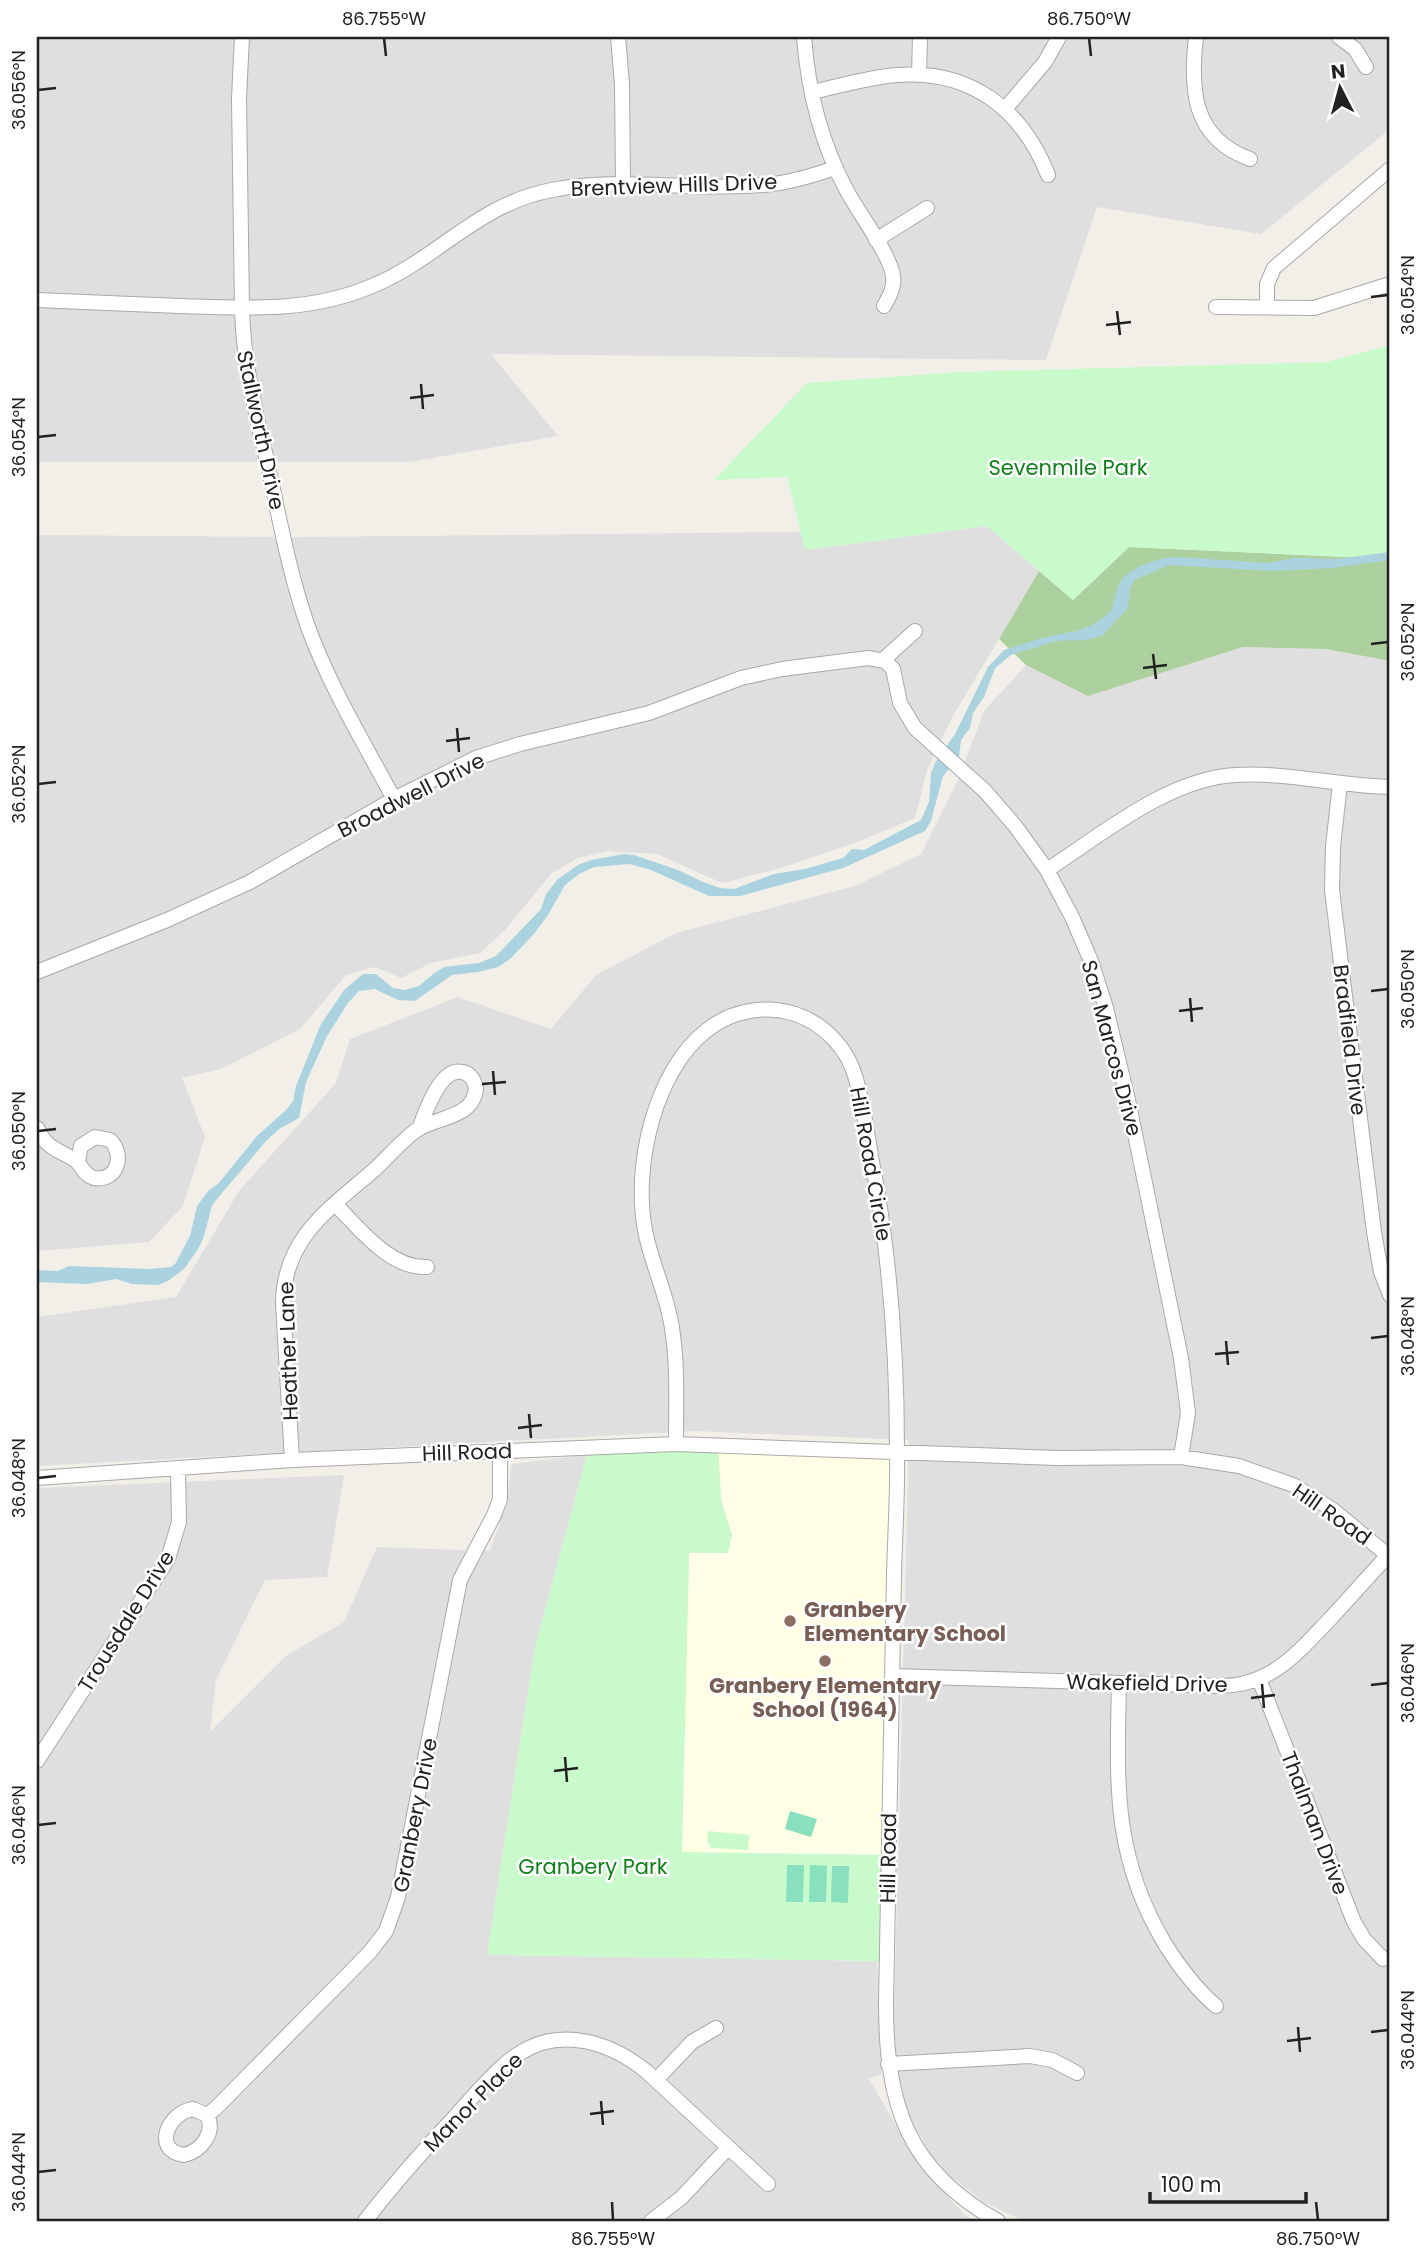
<svg xmlns="http://www.w3.org/2000/svg" width="1427" height="2258" viewBox="0 0 1427 2258" font-family="Poppins,sans-serif">
	<style>
		.residential { fill: #e0dfdf }
		.education { fill: #ffffe5 }
		.forest { fill: #add19e }
		.park { fill: #c8facc }
		.pitch { fill: #88e0be }
		.water { fill: #aad3df }
		.lines { fill: none; stroke-linecap: round; stroke-linejoin: round }
		.minor-casing { stroke: #a9a9a9; stroke-width: 16 }
		.minor { stroke: #fff; stroke-width: 14 }
		.ticks { fill: none; stroke: #222; stroke-width: 2.5 }
		.education-dot { fill: #8d6e63; stroke: #fff; stroke-width: 2.5 }
		.labels { text-anchor: middle; dominant-baseline: central; stroke-width: 5; stroke-linejoin: round; paint-order: stroke }
		.street-label { font-size: 21px; fill: #222; stroke: #fff }
		.park-label { font-size: 21px; fill: #0c8416; stroke: #fff }
		.education-label { font-size: 21px; font-weight: bold; fill: #785e54; stroke: #fff; text-anchor: start }
		.neatline { fill: none; stroke: #222; stroke-width: 2.5 }
		.ticks-label { font-size: 18px; text-anchor: middle; fill: #222 }
	</style>
	<rect width="100%" height="100%" fill="#f2efe9"/>
	<path class="residential" d="M 37,37 L 1390,37 L 1390,129 L 1261,234 L 1097,207 L 1046,360 L 491,354 L 558,436 L 409,462 L 37,462 Z
		M 987,526 L 1039,571 L 953,716 L 927,770 L 915,818 L 857,842 L 781,868 L 722,883 L 657,854 L 608,851 L 578,858 L 552,873 L 505,930 L 480,953 L 431,963 L 401,978 L 375,967 L 346,975 L 300,1029 L 221,1069 L 182,1078 L 205,1137 L 183,1206 L 149,1242 L 37,1251 L 37,535 L 296,537 L 801,532 L 805,550 Z
		M 1243,647 L 1326,649 L 1390,661 L 1390,2221 L 1024,2221 L 984,2202 L 938,2167 L 907,2113 L 893,2050 L 909,1440 L 695,1431 L 37,1466 L 37,1317 L 176,1297 L 239,1191 L 336,1083 L 350,1039 L 458,997 L 551,1029 L 596,975 L 676,933 L 855,886 L 921,854 L 958,780 L 984,711 L 1026,665 L 1088,695 Z
		M 587,1455 L 535,1647 L 487,1955 L 877,1961 L 882,2074 L 869,2079 L 921,2168 L 967,2217 L 975,2221 L 37,2221 L 37,1488 L 344,1475 L 327,1577 L 265,1580 L 216,1680 L 210,1732 L 287,1655 L 344,1622 L 377,1547 L 490,1551 L 507,1500 L 512,1464 Z"/>
	<path class="education" d="M 718,1444 L 897,1451 L 888,1855 L 682,1853 L 689,1553 L 727,1553 L 732,1535 L 721,1500 Z"/>
	<path class="forest" d="M 1129,547 L 1390,559 L 1390,661 L 1326,649 L 1243,647 L 1088,696 L 1026,665 L 999,639 L 1039,571 L 1073,600 Z"/>
	<path class="park" d="M 1390,345 L 1390,559 L 1129,547 L 1073,600 L 987,526 L 805,550 L 787,477 L 714,480 L 807,383 L 958,372 L 1327,362 Z
		M 718,1444 L 721,1500 L 732,1535 L 728,1553 L 689,1553 L 682,1852 L 888,1855 L 886,1961 L 487,1955 L 535,1647 L 589,1448 Z
		M 708,1831 L 749,1835 L 748,1850 L 711,1848 L 707,1840 Z"/>
	<path class="pitch" d="M 790,1811 L 817,1819 L 811,1837 L 785,1829 Z
		M 787,1865 L 804,1865 L 803,1902 L 786,1902 Z
		M 810,1865 L 827,1866 L 826,1902 L 809,1902 Z
		M 832,1866 L 849,1866 L 848,1903 L 831,1902 Z"/>
	<path class="water" d="M 1390,552 L 1390,560 L 1332,568 L 1273,571 L 1169,565 L 1134,580 L 1130,589 L 1128,608 L 1103,635 L 1087,640 L 1057,641 L 1011,655 L 995,668 L 984,697 L 973,713 L 970,728 L 961,740 L 959,757 L 943,776 L 931,821 L 925,831 L 843,868 L 740,896 L 709,896 L 651,870 L 630,864 L 594,867 L 579,874 L 565,885 L 548,915 L 533,935 L 510,959 L 498,967 L 478,972 L 452,975 L 415,1001 L 398,1000 L 375,989 L 359,991 L 348,1003 L 327,1036 L 306,1082 L 299,1118 L 279,1129 L 267,1140 L 216,1200 L 212,1206 L 203,1239 L 198,1249 L 184,1269 L 168,1281 L 158,1285 L 132,1284 L 116,1279 L 87,1284 L 37,1282 L 37,1270 L 58,1271 L 69,1266 L 149,1269 L 171,1267 L 175,1264 L 190,1236 L 197,1206 L 208,1191 L 218,1184 L 257,1136 L 287,1109 L 293,1101 L 296,1086 L 321,1024 L 345,989 L 363,974 L 376,974 L 393,988 L 404,990 L 419,986 L 433,974 L 444,967 L 479,963 L 496,956 L 541,909 L 546,894 L 558,879 L 578,865 L 591,860 L 624,854 L 634,855 L 678,870 L 703,882 L 720,888 L 734,889 L 774,874 L 805,869 L 843,858 L 852,849 L 864,850 L 921,820 L 929,802 L 931,773 L 935,763 L 955,734 L 988,667 L 1004,650 C 1020,645 1040,638 1056,635 C 1071,632 1085,630 1097,622 C 1117,610 1112,605 1118,587 C 1124,568 1160,557 1178,557 L 1269,563 L 1294,558 L 1336,559 Z"/>
	<g class="lines">
		<defs>
			<path id="minor" d="M 242,37 L 239,98 L 242,308 C 243,360 255,410 267,461 C 279,516 289,573 308,627 C 330,687 364,743 394,799
				M 618,37 L 622,84 L 623,184
				M 804,37 C 808,90 822,145 847,191 C 858,212 891,256 893,276 C 895,287 889,297 884,306
				M 1196,37 C 1190,89 1192,138 1250,159
				M 1339,37 L 1355,49 L 1366,67
				M 919,75 L 920,37
				M 812,92 C 840,86 869,77 897,75 C 970,69 1022,109 1048,175
				M 1005,109 L 1045,62 L 1059,37
				M 876,240 L 927,208
				M 37,300 C 84,302 132,304 179,306 C 246,308 309,313 372,286 C 438,259 477,204 552,190 C 622,177 694,191 764,185 C 789,183 812,176 835,168
				M 1216,307 L 1314,308 L 1390,284
				M 1267,307 L 1267,284 L 1274,268 L 1390,169
				M 883,660 L 915,631
				M 1340,783 L 1333,847 L 1332,890 L 1374,1232 L 1381,1272 L 1390,1295
				M 1047,870 C 1101,835 1169,778 1236,775 C 1288,772 1338,786 1390,787
				M 37,972 L 167,920 L 250,882 L 394,799 L 476,758 L 520,744 L 649,713 L 741,678 L 782,669 L 868,658 L 885,661 L 893,669 L 900,703 L 915,728 L 985,791 L 1016,827 L 1047,870 L 1072,917 L 1091,961 L 1106,1008 L 1128,1100 L 1181,1358 L 1188,1413 L 1181,1457
				M 37,1128 C 47,1149 57,1149 75,1160 C 82,1165 83,1175 94,1178 C 118,1182 125,1154 110,1140 L 95,1137 L 81,1146 L 78,1161
				M 335,1204 C 359,1228 390,1269 427,1267
				M 676,1444 C 676,1406 678,1366 672,1328 C 667,1294 651,1263 645,1230 C 633,1167 654,1071 707,1030 C 731,1011 765,1004 795,1014 C 825,1024 848,1049 856,1079 C 863,1104 867,1130 871,1156 C 890,1253 897,1351 897,1450 C 898,1492 895,1533 894,1575 C 891,1717 889,1860 886,2003 C 886,2103 906,2170 998,2221
				M 292,1460 L 283,1303 C 284,1238 329,1209 374,1170 C 388,1157 402,1140 418,1129 C 437,1117 474,1118 476,1088 C 474,1080 470,1073 462,1072 C 440,1067 425,1113 419,1129
				M 37,1478 L 292,1460 L 676,1444 L 1057,1458 L 1181,1457 L 1239,1466 L 1293,1485 L 1333,1510 L 1390,1557
				M 892,1676 L 1219,1686 C 1272,1686 1297,1653 1331,1618 C 1351,1596 1370,1575 1390,1553
				M 1259,1679 L 1354,1922 L 1364,1939 L 1383,1959
				M 1119,1683 C 1117,1782 1112,1856 1165,1944 C 1180,1968 1195,1988 1216,2006
				M 37,1761 L 168,1559 L 179,1522 L 178,1470
				M 888,2064 L 1030,2056 L 1052,2060 L 1077,2073
				M 656,2080 L 692,2042 L 716,2028
				M 207,2115 C 216,2133 201,2151 184,2155 C 151,2150 169,2112 193,2109 L 207,2115 L 216,2108 L 370,1952 L 386,1931 L 398,1897 L 460,1580 L 494,1515 L 500,1499 L 500,1451
				M 365,2221 C 392,2186 421,2153 452,2120 C 471,2099 496,2068 520,2053 C 562,2026 612,2043 647,2072 L 768,2184
				M 651,2221 L 681,2198 L 728,2148"/>
		</defs>
		<use href="#minor" class="minor-casing"/>
		<use href="#minor" class="minor"/>
	</g>
	<path class="ticks" d="M 384,38 L 386,56M 1089,38 L 1091,56M 38,90 L 56,88M 1371,297 L 1388,295M 1117,311 L 1120,335M 1106,325 L 1131,322M 421,384 L 423,409M 410,398 L 434,395M 38,437 L 56,435M 1371,644 L 1388,642M 1153,654 L 1156,679M 1143,668 L 1167,665M 457,728 L 459,752M 446,741 L 470,738M 38,784 L 56,782M 1371,991 L 1388,989M 1190,998 L 1192,1022M 1179,1011 L 1203,1008M 493,1071 L 495,1095M 482,1084 L 506,1082M 38,1131 L 56,1129M 1371,1338 L 1388,1336M 1226,1341 L 1228,1365M 1215,1354 L 1239,1352M 529,1414 L 531,1438M 518,1428 L 542,1425M 38,1478 L 56,1476M 1262,1684 L 1264,1708M 1371,1685 L 1388,1683M 1251,1698 L 1275,1695M 565,1757 L 567,1782M 554,1771 L 578,1768M 38,1825 L 56,1823M 1298,2027 L 1300,2052M 1371,2032 L 1388,2030M 1287,2041 L 1311,2038M 601,2101 L 603,2125M 590,2114 L 614,2111M 38,2172 L 56,2170M 612,2202 L 613,2220M 1316,2202 L 1318,2220"/>
	<g class="education-dot">
		<circle cx="790" cy="1621" r="7"/>
		<circle cx="825" cy="1661" r="7"/>
	</g>
	<g class="labels">
		<g class="street-label">
			<text transform="translate(674 185) rotate(-2)">Brentview Hills Drive</text>
			<text transform="translate(261 430) rotate(78)">Stallworth Drive</text>
			<text transform="translate(411 795) rotate(-27)">Broadwell Drive</text>
			<text transform="translate(1350 1040) rotate(83)">Bradfield Drive</text>
			<text transform="translate(1112 1048) rotate(75)">San Marcos Drive</text>
			<text transform="translate(871 1164) rotate(80)">Hill Road Circle</text>
			<text transform="translate(288 1351) rotate(-92)">Heather Lane</text>
			<text transform="translate(467 1452) rotate(-2)">Hill Road</text>
			<text transform="translate(1332 1514) rotate(35)">Hill Road</text>
			<text transform="translate(126 1621) rotate(-58)">Trousdale Drive</text>
			<text transform="translate(1147 1683) rotate(1)">Wakefield Drive</text>
			<text transform="translate(415 1815) rotate(-79)">Granbery Drive</text>
			<text transform="translate(1315 1823) rotate(69)">Thalman Drive</text>
			<text transform="translate(888 1858) rotate(-89)">Hill Road</text>
			<text transform="translate(473 2102) rotate(-45)">Manor Place</text>
		</g>
		<g class="park-label">
			<text x="1068" y="467">Sevenmile Park</text>
			<text x="593" y="1866">Granbery Park</text>
		</g>
		<g class="education-label">
			<text x="804" y="1609">Granbery<tspan x="804" dy="24">Elementary School</tspan></text>
			<text x="825" y="1685" text-anchor="middle">Granbery Elementary<tspan x="825" dy="24">School (1964)</tspan></text>
		</g>
	</g>
	<rect width="1427" height="2258" fill="none" stroke="#ffffff" stroke-width="77"/>
	<g transform="translate(1340 88) rotate(354)" stroke="#ffffff" stroke-width="5" paint-order="stroke">
	<path d="M0-5L12 26L0 18L-12 26Z" fill="#222222"/>
	<text y="-10" font-size="19" font-weight="bold" text-anchor="middle" fill="#222222">N</text>
	</g>
	<path d="M1150 2192v10h156v-10" fill="none" stroke="#222222" stroke-width="3.5"/>
	<text x="1161" y="2192" font-size="21" fill="#222222" stroke="#ffffff" stroke-width="5" paint-order="stroke">100 m</text>
	<rect x="38" y="38" width="1350" height="2182" class="neatline"/>
	<g class="ticks-label">
		<text x="384" y="25">86.755°W</text>
		<text x="1089" y="25">86.750°W</text>
		<text transform="translate(19 90) rotate(-90)" y="6">36.056°N</text>
		<text transform="translate(1408 295) rotate(-90)" y="6">36.054°N</text>
		<text transform="translate(19 437) rotate(-90)" y="6">36.054°N</text>
		<text transform="translate(1408 642) rotate(-90)" y="6">36.052°N</text>
		<text transform="translate(19 784) rotate(-90)" y="6">36.052°N</text>
		<text transform="translate(1408 989) rotate(-90)" y="6">36.050°N</text>
		<text transform="translate(19 1131) rotate(-90)" y="6">36.050°N</text>
		<text transform="translate(1408 1336) rotate(-90)" y="6">36.048°N</text>
		<text transform="translate(19 1478) rotate(-90)" y="6">36.048°N</text>
		<text transform="translate(1408 1683) rotate(-90)" y="6">36.046°N</text>
		<text transform="translate(19 1825) rotate(-90)" y="6">36.046°N</text>
		<text transform="translate(1408 2030) rotate(-90)" y="6">36.044°N</text>
		<text transform="translate(19 2172) rotate(-90)" y="6">36.044°N</text>
		<text x="613" y="2245">86.755°W</text>
		<text x="1318" y="2245">86.750°W</text>
	</g>
</svg>
